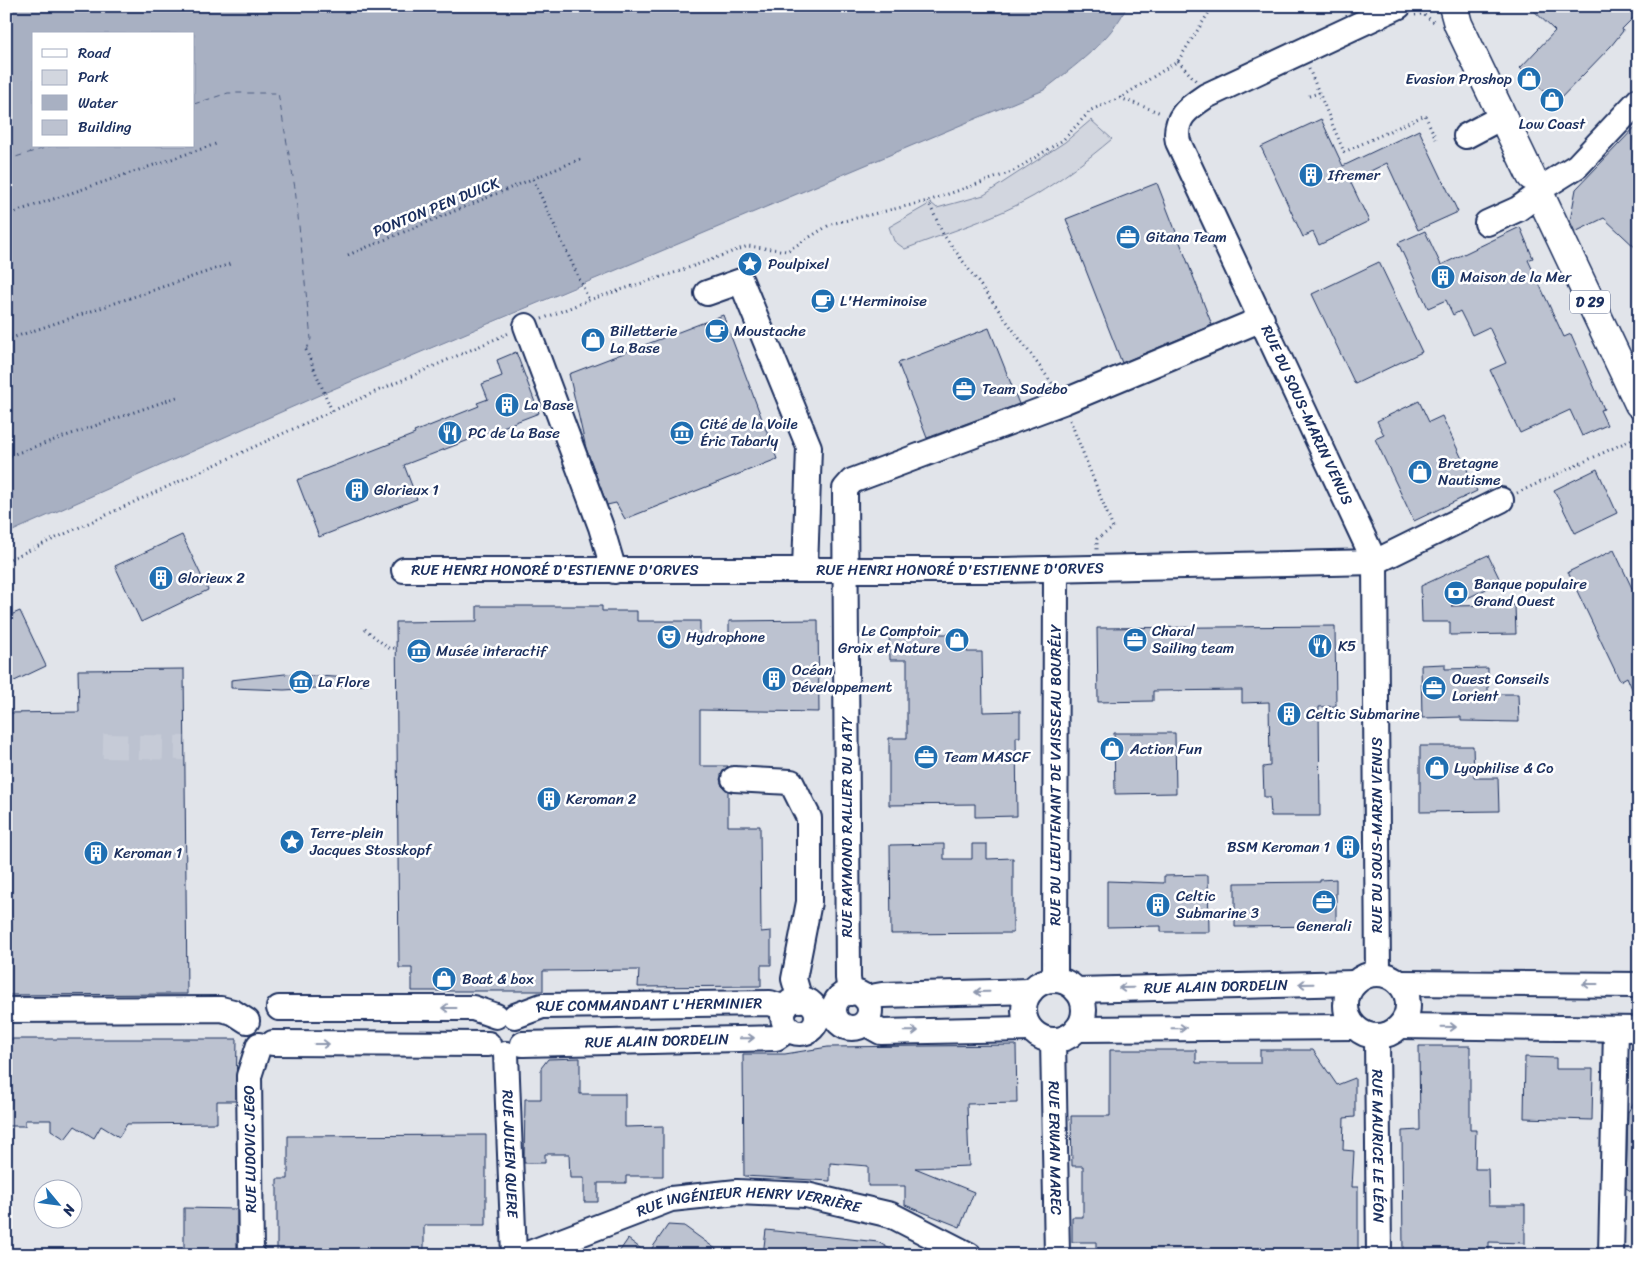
<svg xmlns="http://www.w3.org/2000/svg" width="1645" height="1261" viewBox="0 0 1645 1261" font-family="Sriracha,sans-serif">
	<style>
		.built { fill: #e1e4ea; fill-rule: evenodd }
		.green { fill: #d2d6df; stroke: #76829e }
		.water { fill: #a8b0c2; stroke: #707c9a; fill-rule: evenodd }
		.lines { fill: none; stroke-linecap: round; stroke-linejoin: round }
		.ferry { stroke: #4c5c81; stroke-width: 1; stroke-dasharray: 6 5; stroke-linecap: butt }
		.building { fill: #bcc2d0; stroke: #1b2f5e }
		.minor-tunnel { stroke: #c6cbd7; stroke-width: 24; stroke-dasharray: 24 12; stroke-linecap: butt }
		.minor-casing { stroke: #1b2f5e; stroke-width: 28 }
		.major-casing { stroke: #1b2f5e; stroke-width: 31 }
		.path { stroke: #1b2f5e; stroke-width: 3; stroke-dasharray: 1 4; stroke-linecap: butt }
		.minor { stroke: #fff; stroke-width: 24 }
		.major { stroke: #fff; stroke-width: 28 }
		.oneway { stroke: #8d97ae }
		.labels { text-anchor: middle; dominant-baseline: central; stroke-width: 5; stroke-linejoin: round; paint-order: stroke }
		.shield { fill: #fff; stroke: #5f6d8e; stroke-width: 1 }
		.shield-label { font-size: 14px; font-weight: bold; fill: #1b2f5e }
		.poi-label { font-size: 15px; fill: #1b2f5e; stroke: #fff; text-anchor: start }
		.street-label { font-size: 15px; fill: #1b2f5e; stroke: #fff }
	</style>
	<rect width="100%" height="100%" fill="#f1f2f5"/>
	<filter id="ink" filterUnits="userSpaceOnUse"><feTurbulence type="fractalNoise" baseFrequency=".02" numOctaves="2"/><feDisplacementMap in="SourceGraphic" scale="10" xChannelSelector="R" yChannelSelector="G"/><feConvolveMatrix kernelMatrix="1 2 1 2 8 2 1 2 1" color-interpolation-filters="sRGB"/></filter>
	<g filter="url(#ink)">
		<path class="built" d="M 1127,6 L 1639,6 L 1639,1255 L 6,1255 L 6,534 L 324,393 L 587,284 L 1124,15 ZM 42,1188 L 72,1188 L 72,1218 L 42,1218 Z"/>
		<path class="green" d="M 1091,120 L 1112,139 C 1087,160 1062,179 1034,196 C 994,219 948,232 905,249 L 894,241 L 889,227 L 931,203 L 937,208 L 984,195 L 1065,142 Z"/>
		<path class="water" d="M 6,6 L 1127,6 C 1112,40 1072,68 1044,90 L 324,393 L 6,534 ZM 34,34 L 194,34 L 194,146 L 34,146 Z"/>
		<g class="lines">
			<path class="ferry" d="M 194,104 L 228,93 L 278,93 L 295,188 L 311,339 L 306,350
				M 6,160 L 51,146"/>
		</g>
		<path class="building" d="M 1529,6 L 1625,6 L 1635,16 L 1622,29 L 1623,31 L 1611,46 L 1556,103 L 1520,68 L 1555,31 Z
			M 1321,119 L 1343,166 L 1419,130 L 1458,212 L 1418,230 L 1387,163 L 1350,181 L 1369,221 L 1319,245 L 1313,232 L 1303,237 L 1261,147 Z
			M 1639,123 L 1639,251 L 1604,218 L 1575,232 L 1570,221 L 1576,189 Z
			M 1157,183 L 1212,325 L 1122,363 L 1066,219 Z
			M 1520,227 L 1533,258 L 1528,260 L 1564,337 L 1571,334 L 1604,409 L 1600,410 L 1607,425 L 1582,436 L 1570,410 L 1520,433 L 1490,370 L 1506,363 L 1489,327 L 1472,335 L 1460,311 L 1453,315 L 1446,300 L 1428,308 L 1398,243 L 1425,231 L 1441,265 Z
			M 1379,262 L 1422,352 L 1355,384 L 1312,294 Z
			M 723,315 L 777,459 L 625,519 L 616,503 L 607,505 L 586,448 L 569,374 Z
			M 989,328 L 1019,404 L 927,438 L 898,363 Z
			M 516,352 L 539,413 L 404,465 L 417,499 L 319,537 L 297,480 L 415,434 L 414,432 L 479,406 L 477,403 L 488,399 L 482,384 L 502,376 L 497,360 Z
			M 1419,401 L 1429,422 L 1442,416 L 1477,491 L 1414,521 L 1375,439 L 1384,435 L 1377,421 Z
			M 1597,469 L 1617,513 L 1575,533 L 1554,490 Z
			M 182,535 L 208,590 L 141,622 L 115,566 Z
			M 1614,550 L 1639,603 L 1639,705 L 1627,677 L 1620,681 L 1568,572 Z
			M 1488,555 L 1501,582 L 1451,606 L 1515,605 L 1516,634 L 1450,635 L 1450,622 L 1422,622 L 1421,586 Z
			M 477,606 L 602,606 L 602,611 L 637,611 L 637,621 L 700,621 L 700,639 L 729,639 L 729,621 L 818,620 L 819,712 L 700,710 L 700,766 L 728,766 L 720,779 L 722,786 L 728,791 L 728,826 L 760,826 L 761,932 L 771,931 L 771,965 L 761,965 L 761,986 L 638,987 L 639,970 L 543,971 L 543,991 L 412,991 L 412,968 L 399,968 L 396,622 L 477,621 Z
			M 20,611 L 46,666 L 6,685 L 6,617 Z
			M 1335,626 L 1336,706 L 1319,707 L 1320,816 L 1271,816 L 1270,797 L 1264,797 L 1263,767 L 1270,766 L 1269,702 L 1242,703 L 1242,690 L 1153,691 L 1153,701 L 1098,702 L 1097,628 Z
			M 924,630 L 924,634 L 967,634 L 967,652 L 982,652 L 983,712 L 1020,711 L 1020,737 L 1016,737 L 1017,816 L 975,817 L 975,804 L 889,805 L 889,738 L 907,738 L 907,660 L 890,660 L 889,631 Z
			M 1445,664 L 1445,669 L 1488,668 L 1488,694 L 1518,694 L 1519,722 L 1461,721 L 1461,717 L 1422,718 L 1421,665 Z
			M 184,669 L 187,994 L 6,995 L 6,713 L 79,712 L 78,670 Z
			M 285,674 L 367,679 L 367,685 L 284,690 L 231,688 L 231,680 Z
			M 1114,733 L 1175,733 L 1176,793 L 1115,794 Z
			M 1420,746 L 1473,746 L 1474,778 L 1498,778 L 1499,811 L 1420,812 Z
			M 944,844 L 944,859 L 972,859 L 972,844 L 987,844 L 987,859 L 1013,858 L 1013,933 L 891,934 L 890,845 Z
			M 1208,875 L 1209,932 L 1161,932 L 1161,926 L 1107,927 L 1107,881 L 1164,883 L 1164,876 Z
			M 1336,879 L 1336,926 L 1235,927 L 1235,883 L 1320,882 L 1320,880 Z
			M 6,1039 L 237,1039 L 236,1101 L 217,1101 L 217,1123 L 127,1124 L 119,1137 L 101,1126 L 94,1138 L 75,1126 L 65,1139 L 51,1130 L 51,1120 L 25,1120 L 25,1126 L 6,1126 Z
			M 1016,1045 L 1017,1103 L 967,1104 L 969,1166 L 915,1168 L 974,1192 L 960,1227 L 905,1205 L 905,1186 L 868,1186 L 868,1166 L 830,1163 L 830,1181 L 744,1176 L 743,1054 L 785,1054 L 828,1047 Z
			M 1419,1046 L 1470,1046 L 1470,1130 L 1476,1130 L 1475,1169 L 1488,1169 L 1489,1205 L 1525,1205 L 1525,1243 L 1489,1242 L 1489,1255 L 1403,1255 L 1402,1131 L 1420,1130 Z
			M 1110,1050 L 1196,1050 L 1196,1063 L 1260,1063 L 1260,1050 L 1313,1050 L 1337,1085 L 1355,1078 L 1355,1117 L 1344,1118 L 1343,1150 L 1354,1151 L 1352,1187 L 1358,1187 L 1358,1255 L 1266,1255 L 1266,1248 L 1198,1249 L 1198,1255 L 1096,1255 L 1096,1242 L 1072,1242 L 1072,1217 L 1083,1217 L 1083,1166 L 1072,1166 L 1071,1116 L 1110,1116 Z
			M 1525,1057 L 1556,1058 L 1556,1069 L 1593,1069 L 1592,1120 L 1524,1118 Z
			M 580,1058 L 580,1094 L 625,1094 L 625,1127 L 663,1126 L 663,1176 L 626,1176 L 626,1183 L 598,1183 L 598,1202 L 584,1202 L 584,1178 L 570,1178 L 569,1154 L 545,1154 L 545,1163 L 524,1163 L 525,1099 L 541,1099 L 541,1068 L 548,1059 Z
			M 1639,1094 L 1639,1196 L 1626,1188 L 1628,1112 Z
			M 486,1135 L 486,1225 L 424,1225 L 424,1255 L 277,1255 L 277,1179 L 288,1179 L 288,1136 Z
			M 184,1208 L 237,1209 L 237,1255 L 184,1255 Z
			M 668,1225 L 684,1226 L 724,1255 L 617,1255 L 628,1239 L 648,1254 Z
			M 766,1230 L 878,1242 L 900,1255 L 763,1255 Z"/>
		<g class="lines">
			<path class="minor-tunnel" d="M 103,746 L 184,748"/>
			<defs>
				<g id="minor">
					<path d="M 1466,136 L 1502,117"/>
					<path d="M 1550,183 L 1577,166 L 1639,100"/>
					<path d="M 1487,223 L 1518,209 L 1532,199"/>
					<path d="M 707,293 L 741,281 L 809,447 L 805,570"/>
					<path d="M 526,326 L 601,527 L 614,571"/>
					<path id="s1" d="M 404,570 L 1003,570 L 1375,562 L 1501,500"/>
					<path d="M 734,779 L 791,782 L 809,818 L 809,902 L 794,979 L 800,1000"/>
					<circle cx="1377" cy="1005" r="31"/>
					<path d="M 1378,974 L 1375,562 L 1178,142 C 1173,118 1188,108 1206,96 L 1399,6"/>
					<path id="s2" d="M 1055,980 L 1056,569"/>
					<circle cx="1054" cy="1010" r="30"/>
					<path d="M 1399,983 L 1639,985"/>
					<path id="s3" d="M 1076,990 L 1355,983"/>
					<circle cx="852" cy="1010" r="18"/>
					<path d="M 850,993 L 848,978 L 845,489 L 852,481 L 1063,402 L 1262,319"/>
					<path d="M 865,998 L 882,995 L 1031,991"/>
					<circle cx="800" cy="1016" r="17"/>
					<path d="M 279,1008 L 473,1008 L 496,1016"/>
					<path d="M 6,1010 L 221,1009 L 233,1012 L 247,1021"/>
					<path id="s4" d="M 515,1016 L 542,1006 L 770,1003 L 785,1008"/>
					<path d="M 865,1023 L 881,1032 L 1030,1029"/>
					<path d="M 1401,1026 L 1639,1029"/>
					<path d="M 1077,1029 L 1354,1027"/>
					<path id="s5" d="M 1377,1037 L 1379,1255"/>
					<path id="s6" d="M 1053,1040 L 1057,1255"/>
					<path d="M 273,1043 L 488,1044"/>
					<path id="s7" d="M 523,1044 L 776,1038 L 789,1029"/>
					<path id="s8" d="M 506,1054 L 514,1255"/>
					<path d="M 251,1255 L 249,1076 L 259,1045"/>
					<path id="s9" d="M 525,1255 L 671,1199 L 737,1192 L 806,1195 L 891,1215 L 969,1255"/>
					<path d="M 1611,1255 L 1616,1029"/>
				</g>
				<path id="major" d="M 1453,6 L 1458,24 L 1531,176
					M 1542,199 L 1639,404"/>
			</defs>
			<use href="#minor" class="minor-casing"/>
			<use href="#major" class="major-casing"/>
			<path class="path" d="M 1266,9 L 1282,6
				M 1415,15 L 1423,14 L 1435,23
				M 1178,61 L 1196,81
				M 1309,69 L 1344,152 L 1425,115 L 1436,139
				M 1309,96 L 1319,93
				M 1120,98 L 1161,113
				M 533,179 L 589,300
				M 928,201 L 943,234 L 1054,386
				M 6,215 L 216,144
				M 348,255 L 583,158
				M 542,319 L 589,300 L 680,271 L 748,246 L 787,251 L 831,224 L 928,201 L 1012,172 L 1063,140 L 1091,110 L 1120,98 L 1178,61 L 1213,6
				M 6,340 L 233,263
				M 306,350 L 332,411
				M 1070,420 L 1113,528 L 1097,539 L 1097,550
				M 1634,425 L 1639,435
				M 6,457 L 180,396
				M 1517,493 L 1639,436
				M 6,561 L 332,411 L 509,333
				M 365,629 L 388,648 L 397,648"/>
			<use href="#minor" class="minor"/>
			<use href="#major" class="major"/>
		</g>
		<defs><path id="oneway-shaft" d="M-6 0H5M1.5-3L5.5 0L1.5 3" fill="none" stroke-width="1.6" stroke-linecap="round" stroke-linejoin="round" transform="scale(1.25)"/></defs>
		<g class="oneway">
			<use href="#oneway-shaft" transform="translate(1306 984) rotate(179)"/>
			<use href="#oneway-shaft" transform="translate(1590 984) rotate(-180)"/>
			<use href="#oneway-shaft" transform="translate(1126 988) rotate(179)"/>
			<use href="#oneway-shaft" transform="translate(982 992) rotate(179)"/>
			<use href="#oneway-shaft" transform="translate(449 1008) rotate(180)"/>
			<use href="#oneway-shaft" transform="translate(1449 1027) rotate(1)"/>
			<use href="#oneway-shaft" transform="translate(1179 1028) rotate(-1)"/>
			<use href="#oneway-shaft" transform="translate(911 1031) rotate(-1)"/>
			<use href="#oneway-shaft" transform="translate(747 1038) rotate(-1)"/>
			<use href="#oneway-shaft" transform="translate(322 1044)"/>
		</g>
	</g>
	<defs>
		<symbol id="shop-disc" viewBox="-11 -11 22 22"><circle r="9.5" fill="#1f6fb2" stroke="#fff"/><path d="M-5-2.5h2.3a2.7 3.5 0 0 1 5.4 0H5L5.5 6h-11ZM-1.5-2.5h3a1.5 2.3 0 0 0-3 0Z" fill="#fff"/></symbol>
		<symbol id="building-disc" viewBox="-11 -11 22 22"><circle r="9.5" fill="#1f6fb2" stroke="#fff"/><path d="M-4-6H4V6H1V3H-1V6H-4ZM-2.5-4.3h1.7v1.8h-1.7ZM.8-4.3h1.7v1.8H.8ZM-2.5-1h1.7V.8h-1.7ZM.8-1h1.7V.8H.8Z" fill="#fff"/></symbol>
		<symbol id="office-disc" viewBox="-11 -11 22 22"><circle r="9.5" fill="#1f6fb2" stroke="#fff"/><path d="M-6-3h4V-5.5h4V-3h4V5H-6ZM-1-4.5V-3h2v-1.5ZM-6 0V1H6V0Z" fill="#fff"/></symbol>
		<symbol id="sight-disc" viewBox="-11 -11 22 22"><circle r="9.5" fill="#1f6fb2" stroke="#fff"/><path d="M0-6L1.8-2.2L6-1.7L2.9 1.2L3.7 5.4L0 3.3L-3.7 5.4L-2.9 1.2L-6-1.7L-1.8-2.2Z" fill="#fff"/></symbol>
		<symbol id="cafe-disc" viewBox="-11 -11 22 22"><circle r="9.5" fill="#1f6fb2" stroke="#fff"/><path d="M-5.5-4.5H6V0H3Q3 3.5 0 3.5H-2.5Q-5.5 3.5-5.5 0ZM3-3.2v2h1.7v-2ZM-6 4.5H4V6H-6Z" fill="#fff"/></symbol>
		<symbol id="restaurant-disc" viewBox="-11 -11 22 22"><circle r="9.5" fill="#1f6fb2" stroke="#fff"/><path d="M-5-6h1v4h1v-4h1v4h1v-4h1v5L-1.5 .5V6h-2V.5L-5-1ZM5-6V6H3V1.5H1.5Q1.5-4 5-6Z" fill="#fff"/></symbol>
		<symbol id="museum-disc" viewBox="-11 -11 22 22"><circle r="9.5" fill="#1f6fb2" stroke="#fff"/><path d="M0-6L6-3V-2H-6V-3ZM-5-1h2V3h-2ZM-1-1h2V3h-2ZM3-1h2V3H3ZM-6 4H6V6H-6Z" fill="#fff"/></symbol>
		<symbol id="bank-disc" viewBox="-11 -11 22 22"><circle r="9.5" fill="#1f6fb2" stroke="#fff"/><path d="M-6-4H6V4H-6ZM0-2.3a2.3 2.3 0 1 0 0 4.6a2.3 2.3 0 1 0 0-4.6Z" fill="#fff"/></symbol>
		<symbol id="theatre-disc" viewBox="-11 -11 22 22"><circle r="9.5" fill="#1f6fb2" stroke="#fff"/><path d="M-5-5.5Q0-4 5-5.5V0Q5 5 0 6Q-5 5-5 0ZM-3.3-2.5H-1v1.5H-3.3ZM1-2.5H3.3v1.5H1ZM-2.8 1Q0 5.5 2.8 1Z" fill="#fff"/></symbol>
	</defs>
	<g fill-rule="evenodd">
		<use href="#shop-disc" x="1515" y="65" width="28" height="28"/>
		<use href="#shop-disc" x="1538" y="86" width="28" height="28"/>
		<use href="#building-disc" x="1297" y="161" width="28" height="28"/>
		<use href="#office-disc" x="1114" y="223" width="28" height="28"/>
		<use href="#sight-disc" x="736" y="250" width="28" height="28"/>
		<use href="#building-disc" x="1429" y="263" width="28" height="28"/>
		<use href="#cafe-disc" x="809" y="287" width="28" height="28"/>
		<use href="#cafe-disc" x="703" y="317" width="28" height="28"/>
		<use href="#shop-disc" x="579" y="326" width="28" height="28"/>
		<use href="#office-disc" x="950" y="375" width="28" height="28"/>
		<use href="#building-disc" x="493" y="391" width="28" height="28"/>
		<use href="#restaurant-disc" x="436" y="419" width="28" height="28"/>
		<use href="#museum-disc" x="668" y="419" width="28" height="28"/>
		<use href="#shop-disc" x="1406" y="458" width="28" height="28"/>
		<use href="#building-disc" x="343" y="476" width="28" height="28"/>
		<use href="#building-disc" x="147" y="564" width="28" height="28"/>
		<use href="#bank-disc" x="1442" y="579" width="28" height="28"/>
		<use href="#theatre-disc" x="655" y="623" width="28" height="28"/>
		<use href="#shop-disc" x="943" y="626" width="28" height="28"/>
		<use href="#office-disc" x="1121" y="626" width="28" height="28"/>
		<use href="#restaurant-disc" x="1306" y="632" width="28" height="28"/>
		<use href="#museum-disc" x="405" y="637" width="28" height="28"/>
		<use href="#building-disc" x="760" y="665" width="28" height="28"/>
		<use href="#museum-disc" x="287" y="668" width="28" height="28"/>
		<use href="#office-disc" x="1420" y="674" width="28" height="28"/>
		<use href="#building-disc" x="1275" y="700" width="28" height="28"/>
		<use href="#shop-disc" x="1098" y="735" width="28" height="28"/>
		<use href="#office-disc" x="912" y="743" width="28" height="28"/>
		<use href="#shop-disc" x="1423" y="754" width="28" height="28"/>
		<use href="#building-disc" x="535" y="785" width="28" height="28"/>
		<use href="#sight-disc" x="278" y="828" width="28" height="28"/>
		<use href="#building-disc" x="1334" y="833" width="28" height="28"/>
		<use href="#building-disc" x="82" y="839" width="28" height="28"/>
		<use href="#office-disc" x="1310" y="888" width="28" height="28"/>
		<use href="#building-disc" x="1144" y="891" width="28" height="28"/>
		<use href="#shop-disc" x="430" y="965" width="28" height="28"/>
	</g>
	<g class="labels">
		<rect class="shield" x="1570" y="290.5" width="40" height="23" rx="4"/>
		<g class="shield-label">
			<text x="1590" y="302">D 29</text>
		</g>
		<g class="poi-label">
			<text x="1512" y="79" text-anchor="end">Evasion Proshop</text>
			<text x="1552" y="124" text-anchor="middle">Low Coast</text>
			<text x="1328" y="175">Ifremer</text>
			<text x="1146" y="237">Gitana Team</text>
			<text x="768" y="264">Poulpixel</text>
			<text x="1460" y="277">Maison de la Mer</text>
			<text x="840" y="301">L'Herminoise</text>
			<text x="610" y="331">Billetterie<tspan x="610" dy="17">La Base</tspan></text>
			<text x="734" y="331">Moustache</text>
			<text x="982" y="389">Team Sodebo</text>
			<text x="524" y="405">La Base</text>
			<text x="700" y="424">Cité de la Voile<tspan x="700" dy="17">Éric Tabarly</tspan></text>
			<text x="468" y="433">PC de La Base</text>
			<text x="1438" y="463">Bretagne<tspan x="1438" dy="17">Nautisme</tspan></text>
			<text x="374" y="490">Glorieux 1</text>
			<text x="178" y="578">Glorieux 2</text>
			<text x="1474" y="584">Banque populaire<tspan x="1474" dy="17">Grand Ouest</tspan></text>
			<text x="940" y="631" text-anchor="end">Le Comptoir<tspan x="940" dy="17">Groix et Nature</tspan></text>
			<text x="1152" y="631">Charal<tspan x="1152" dy="17">Sailing team</tspan></text>
			<text x="686" y="637">Hydrophone</text>
			<text x="1338" y="646">K5</text>
			<text x="436" y="651">Musée interactif</text>
			<text x="792" y="670">Océan<tspan x="792" dy="17">Développement</tspan></text>
			<text x="1452" y="679">Ouest Conseils<tspan x="1452" dy="17">Lorient</tspan></text>
			<text x="318" y="682">La Flore</text>
			<text x="1306" y="714">Celtic Submarine</text>
			<text x="1130" y="749">Action Fun</text>
			<text x="944" y="757">Team MASCF</text>
			<text x="1454" y="768">Lyophilise &amp; Co</text>
			<text x="566" y="799">Keroman 2</text>
			<text x="310" y="833">Terre-plein<tspan x="310" dy="17">Jacques Stosskopf</tspan></text>
			<text x="1330" y="847" text-anchor="end">BSM Keroman 1</text>
			<text x="114" y="853">Keroman 1</text>
			<text x="1176" y="896">Celtic<tspan x="1176" dy="17">Submarine 3</tspan></text>
			<text x="1324" y="926" text-anchor="middle">Generali</text>
			<text x="462" y="979">Boat &amp; box</text>
		</g>
		<g class="street-label">
			<text transform="translate(436 207) rotate(-22)">PONTON PEN DUICK</text>
			<text transform="translate(1307 415) rotate(65)">RUE DU SOUS-MARIN VENUS</text>
			<text stroke="none"><textPath href="#s1" startOffset="556">RUE HENRI HONORÉ D'ESTIENNE D'ORVES</textPath></text>
			<text stroke="none"><textPath href="#s1" startOffset="151">RUE HENRI HONORÉ D'ESTIENNE D'ORVES</textPath></text>
			<text stroke="none"><textPath href="#s2" startOffset="205">RUE DU LIEUTENANT DE VAISSEAU BOURÉLY</textPath></text>
			<text transform="translate(847 827) rotate(-90)">RUE RAYMOND RALLIER DU BATY</text>
			<text transform="translate(1377 835) rotate(-90)">RUE DU SOUS-MARIN VENUS</text>
			<text stroke="none"><textPath href="#s3" startOffset="140">RUE ALAIN DORDELIN</textPath></text>
			<text stroke="none"><textPath href="#s4" startOffset="136">RUE COMMANDANT L'HERMINIER</textPath></text>
			<text stroke="none"><textPath href="#s7" startOffset="134">RUE ALAIN DORDELIN</textPath></text>
			<text stroke="none"><textPath href="#s5" startOffset="109">RUE MAURICE LE LÉON</textPath></text>
			<text stroke="none"><textPath href="#s6" startOffset="108">RUE ERWAN MAREC</textPath></text>
			<text transform="translate(250 1149) rotate(-91)">RUE LUDOVIC JEGO</text>
			<text stroke="none"><textPath href="#s8" startOffset="100">RUE JULIEN QUERE</textPath></text>
			<text stroke="none"><textPath href="#s9" startOffset="234">RUE INGÉNIEUR HENRY VERRIÈRE</textPath></text>
		</g>
	</g>
	<rect width="1645" height="1261" fill="none" stroke="#fff" stroke-width="25"/>
	<rect x="12" y="12" width="1620" height="1236" fill="none" stroke="#1b2f5e" stroke-width="2" filter="url(#ink)"/>
	<rect x="32" y="32" width="162" height="115" fill="#ffffff" stroke="#a4acbf"/>
	<rect x="42" y="49" width="25" height="8" fill="#ffffff" stroke="#a4acbf"/>
	<text x="78" y="58" font-size="15" fill="#1b2f5e">Road</text>
	<rect x="42" y="70" width="25" height="15" fill="#d2d6df" stroke="#a4acbf"/>
	<text x="78" y="82" font-size="15" fill="#1b2f5e">Park</text>
	<rect x="42" y="95" width="25" height="15" fill="#a8b0c2" stroke="#a4acbf"/>
	<text x="78" y="108" font-size="15" fill="#1b2f5e">Water</text>
	<rect x="42" y="120" width="25" height="15" fill="#bcc2d0" stroke="#a4acbf"/>
	<text x="78" y="132" font-size="15" fill="#1b2f5e">Building</text>
	<g transform="translate(58 1204) rotate(119)"><circle r="24" fill="#ffffff" stroke="#a4acbf"/>
	<path d="M0-4L9 19L0 12L-9 19Z" fill="#1f6fb2"/>
	<text y="-8" font-size="14" font-weight="bold" text-anchor="middle" fill="#1b2f5e">N</text>
	</g>
</svg>
